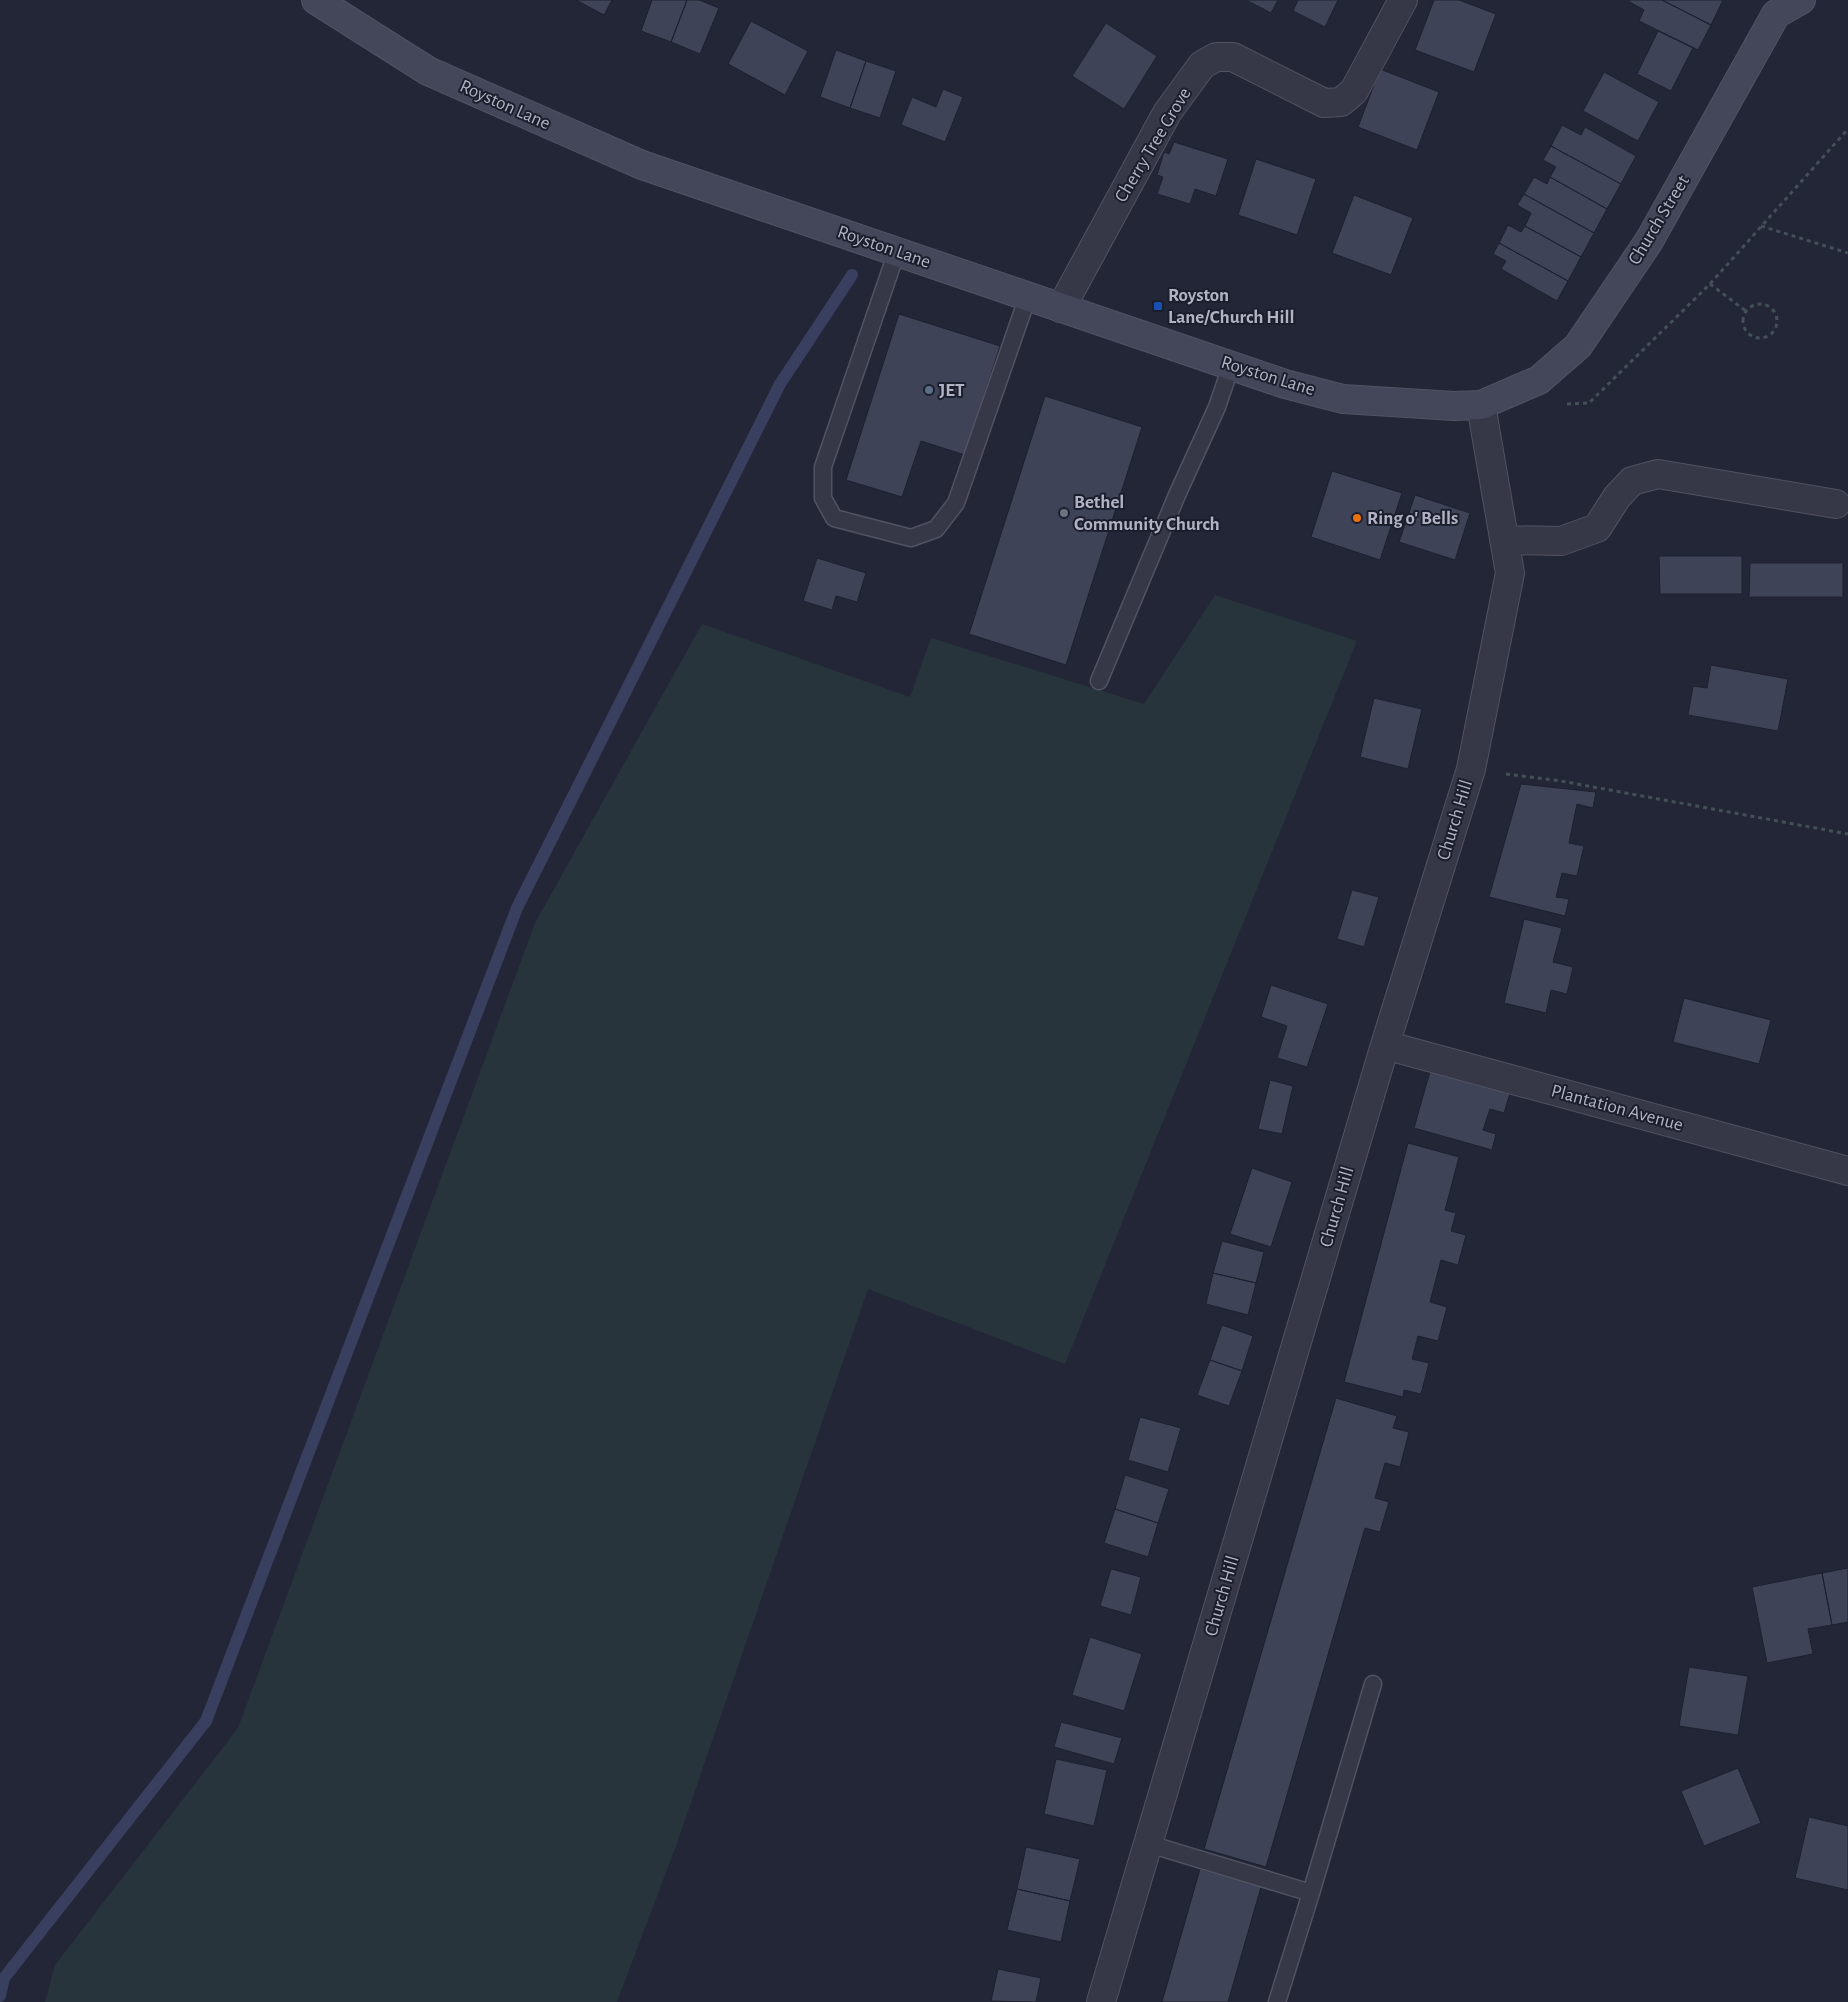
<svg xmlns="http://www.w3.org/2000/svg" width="1848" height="2002" viewBox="0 0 1848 2002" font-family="'Alegreya Sans',sans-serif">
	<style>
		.green { fill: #27343b }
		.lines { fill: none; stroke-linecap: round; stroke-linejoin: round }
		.stream { stroke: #393f5f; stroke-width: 12 }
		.building { fill: #3f4357; stroke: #1d202e }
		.service-casing { stroke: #515362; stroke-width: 19 }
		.minor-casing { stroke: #515362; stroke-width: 30 }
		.secondary-casing { stroke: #515362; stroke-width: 30 }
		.path { stroke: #445057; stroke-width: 3; stroke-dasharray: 4 4; stroke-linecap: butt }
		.service { stroke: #363848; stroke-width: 16 }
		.minor { stroke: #363848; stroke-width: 28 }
		.secondary { stroke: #44475a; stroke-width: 28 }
		.transit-dot { fill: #1a4fb4; stroke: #1b1e2c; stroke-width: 2 }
		.service-dot { fill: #5c6f8a; stroke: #1b1e2c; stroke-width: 2 }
		.worship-dot { fill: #6b7280; stroke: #1b1e2c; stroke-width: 2 }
		.food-dot { fill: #e8710a; stroke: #1b1e2c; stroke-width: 2 }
		.labels { text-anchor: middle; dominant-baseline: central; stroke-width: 4; stroke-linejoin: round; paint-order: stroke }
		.street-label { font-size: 19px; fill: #b1b3c4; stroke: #1b1e2c }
		.poi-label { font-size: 19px; font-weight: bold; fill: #b1b3c4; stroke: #1b1e2c; text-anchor: start }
	</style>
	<rect width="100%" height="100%" fill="#232637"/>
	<path class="green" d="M 1215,595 L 1357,641 L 1065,1364 L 868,1289 L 676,1846 L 617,2002 L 45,2002 L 55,1965 L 238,1728 L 535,923 L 702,624 L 910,697 L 931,638 L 1144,704 Z"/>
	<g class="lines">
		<path class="stream" d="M 0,1996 L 4,1978 L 206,1721 L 517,908 L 780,384 L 852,275"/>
	</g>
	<path class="building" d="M 576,0 L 612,0 L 604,15 Z
		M 652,0 L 687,0 L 671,42 L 641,31 Z
		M 687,0 L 699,0 L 719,8 L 700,54 L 671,42 Z
		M 1246,0 L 1278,0 L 1271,13 Z
		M 1298,0 L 1338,0 L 1325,27 L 1293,11 Z
		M 1434,0 L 1459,0 L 1496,14 L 1474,72 L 1415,50 Z
		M 1628,0 L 1662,0 L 1711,25 L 1698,50 L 1639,21 L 1644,10 L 1628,1 Z
		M 1662,0 L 1723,0 L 1711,25 Z
		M 751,21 L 808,51 L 785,95 L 728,64 Z
		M 1106,23 L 1157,56 L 1124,109 L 1072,76 Z
		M 1658,31 L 1693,48 L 1671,91 L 1637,74 Z
		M 836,50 L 866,61 L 850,108 L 820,97 Z
		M 866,61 L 896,71 L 880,118 L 850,108 Z
		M 1380,69 L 1439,92 L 1417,150 L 1358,127 Z
		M 1604,72 L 1659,102 L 1638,141 L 1583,111 Z
		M 943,89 L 963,97 L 945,142 L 901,125 L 912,97 L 936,107 Z
		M 1562,125 L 1581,135 L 1585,127 L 1636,156 L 1621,184 L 1551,146 Z
		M 1174,142 L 1228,159 L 1216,196 L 1195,189 L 1190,204 L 1157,194 L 1163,177 L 1157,175 L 1164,152 L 1169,154 Z
		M 1551,146 L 1621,184 L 1607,209 L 1550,177 L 1556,167 L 1543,160 Z
		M 1256,159 L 1316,179 L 1297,235 L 1238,215 Z
		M 1534,177 L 1547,184 L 1550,177 L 1607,209 L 1594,233 L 1524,194 Z
		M 1524,194 L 1594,233 L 1581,257 L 1525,226 L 1531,213 L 1517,205 Z
		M 1354,195 L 1413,218 L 1391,275 L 1332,253 Z
		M 1508,225 L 1521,232 L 1525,226 L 1581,257 L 1568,281 L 1499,243 Z
		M 1499,243 L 1568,281 L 1557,301 L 1501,269 L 1506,261 L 1493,254 Z
		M 899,314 L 1000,346 L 965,455 L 921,441 L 902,497 L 846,480 Z
		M 1045,396 L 1142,427 L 1066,665 L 969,634 Z
		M 1332,471 L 1402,493 L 1380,560 L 1311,537 Z
		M 1415,495 L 1470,513 L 1455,560 L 1399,542 Z
		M 1659,556 L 1742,556 L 1742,594 L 1660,594 Z
		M 817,558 L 866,573 L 857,602 L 836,596 L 832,610 L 803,601 Z
		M 1750,563 L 1843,563 L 1843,597 L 1749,597 Z
		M 1711,665 L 1788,679 L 1778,731 L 1688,715 L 1693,686 L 1707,688 Z
		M 1374,698 L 1422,709 L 1408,769 L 1360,757 Z
		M 1521,784 L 1596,792 L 1593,808 L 1577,804 L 1569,843 L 1584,846 L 1577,876 L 1562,873 L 1556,897 L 1569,899 L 1565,916 L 1489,897 Z
		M 1352,890 L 1379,897 L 1364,947 L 1337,939 Z
		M 1524,919 L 1562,928 L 1553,962 L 1573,967 L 1567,994 L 1551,990 L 1546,1013 L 1504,1003 Z
		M 1271,985 L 1328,1004 L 1307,1067 L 1277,1058 L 1287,1026 L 1261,1017 Z
		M 1684,998 L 1771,1020 L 1759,1064 L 1673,1042 Z
		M 1431,1068 L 1511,1090 L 1504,1113 L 1490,1109 L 1483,1130 L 1496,1134 L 1492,1150 L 1414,1128 Z
		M 1270,1080 L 1293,1086 L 1282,1134 L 1258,1129 Z
		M 1408,1143 L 1459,1157 L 1445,1210 L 1456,1213 L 1451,1231 L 1466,1235 L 1458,1265 L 1441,1260 L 1430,1302 L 1447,1307 L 1438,1341 L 1418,1336 L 1412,1359 L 1429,1363 L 1421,1394 L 1404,1390 L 1403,1397 L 1344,1382 Z
		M 1252,1168 L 1292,1182 L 1271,1247 L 1230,1234 Z
		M 1222,1241 L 1264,1252 L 1256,1283 L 1213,1273 Z
		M 1213,1273 L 1256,1283 L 1248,1315 L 1206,1304 Z
		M 1222,1325 L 1253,1336 L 1242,1371 L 1210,1360 Z
		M 1210,1360 L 1242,1371 L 1229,1406 L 1197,1395 Z
		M 1336,1398 L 1397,1416 L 1393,1428 L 1409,1432 L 1400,1467 L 1385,1463 L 1375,1498 L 1389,1502 L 1380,1532 L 1365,1528 L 1266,1867 L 1204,1849 Z
		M 1140,1417 L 1181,1428 L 1168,1472 L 1128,1460 Z
		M 1125,1475 L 1169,1489 L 1158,1523 L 1115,1509 Z
		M 1115,1509 L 1158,1523 L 1148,1557 L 1104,1543 Z
		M 1848,1568 L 1848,1622 L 1832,1625 L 1822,1573 Z
		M 1111,1569 L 1141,1577 L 1131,1615 L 1100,1606 Z
		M 1822,1573 L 1832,1625 L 1808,1629 L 1813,1654 L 1767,1663 L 1752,1587 Z
		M 1090,1637 L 1142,1654 L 1124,1711 L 1072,1695 Z
		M 1689,1667 L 1748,1676 L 1738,1735 L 1679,1726 Z
		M 1061,1722 L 1122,1738 L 1114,1764 L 1054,1747 Z
		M 1056,1759 L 1107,1770 L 1094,1826 L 1044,1814 Z
		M 1738,1768 L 1761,1823 L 1704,1846 L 1681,1791 Z
		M 1809,1817 L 1848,1826 L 1848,1890 L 1795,1878 Z
		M 1026,1847 L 1080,1859 L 1070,1901 L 1017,1889 Z
		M 1200,1869 L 1261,1887 L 1228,2002 L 1162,2002 Z
		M 1017,1889 L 1070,1901 L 1061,1942 L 1007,1930 Z
		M 998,1969 L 1041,1978 L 1036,2002 L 991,2001 Z"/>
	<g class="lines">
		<defs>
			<path id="service" d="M 897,251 L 823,467 L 823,498 L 834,518 L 911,538 L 936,529 L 956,503 L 1028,296
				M 1099,681 L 1177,495 L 1217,407 L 1231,366
				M 1149,1844 L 1311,1893 L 1373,1684
				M 1277,2002 L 1311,1893"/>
			<path id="minor" d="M 1061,308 L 1167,113 L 1202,65 L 1216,57 L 1233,57 L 1324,103 L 1341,102 L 1354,91 L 1403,0
				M 1504,540 L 1561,541 L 1597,528 L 1617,497 L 1632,481 L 1658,474 L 1836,504
				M 1385,1045 L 1848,1171
				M 1101,2002 L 1385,1045 L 1471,769 L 1510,573 L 1481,405"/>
			<path id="secondary" d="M 316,0 L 428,71 L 642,165 L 1285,384 L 1343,399 L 1454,406 L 1481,405 L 1539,380 L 1578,346 L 1649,241 L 1776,14 L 1801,0"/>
		</defs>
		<use href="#service" class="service-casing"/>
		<use href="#minor" class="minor-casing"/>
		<use href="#secondary" class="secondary-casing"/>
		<path class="path" d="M 1761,226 L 1848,253
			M 1710,284 L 1746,311
			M1743 321a17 17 0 1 1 34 0a17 17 0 1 1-34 0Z
			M 1567,404 L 1589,403 L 1710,284 L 1848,129
			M 1506,774 L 1561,781 L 1848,834"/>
		<use href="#service" class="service"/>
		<use href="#minor" class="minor"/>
		<use href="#secondary" class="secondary"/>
	</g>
	<rect class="transit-dot" x="1153" y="301" width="10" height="10" rx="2.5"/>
	<circle class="service-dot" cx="929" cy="390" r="5"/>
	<circle class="worship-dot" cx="1064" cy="513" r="5"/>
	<circle class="food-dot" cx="1357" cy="518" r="5"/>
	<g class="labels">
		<g class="street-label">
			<text transform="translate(505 105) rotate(24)">Royston Lane</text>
			<text transform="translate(1153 145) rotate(-59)">Cherry Tree Grove</text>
			<text transform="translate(1659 220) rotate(-59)">Church Street</text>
			<text transform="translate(884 247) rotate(19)">Royston Lane</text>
			<text transform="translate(1268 376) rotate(17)">Royston Lane</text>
			<text transform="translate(1455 820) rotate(-73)">Church Hill</text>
			<text transform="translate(1617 1108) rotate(15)">Plantation Avenue</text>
			<text transform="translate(1337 1207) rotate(-74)">Church Hill</text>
			<text transform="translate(1222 1596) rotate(-74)">Church Hill</text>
		</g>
		<g class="poi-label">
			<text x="1168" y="295">Royston<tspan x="1168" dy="22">Lane/Church Hill</tspan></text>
			<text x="939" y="390">JET</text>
			<text x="1074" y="502">Bethel<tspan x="1074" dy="22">Community Church</tspan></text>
			<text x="1367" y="518">Ring o' Bells</text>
		</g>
	</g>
</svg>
